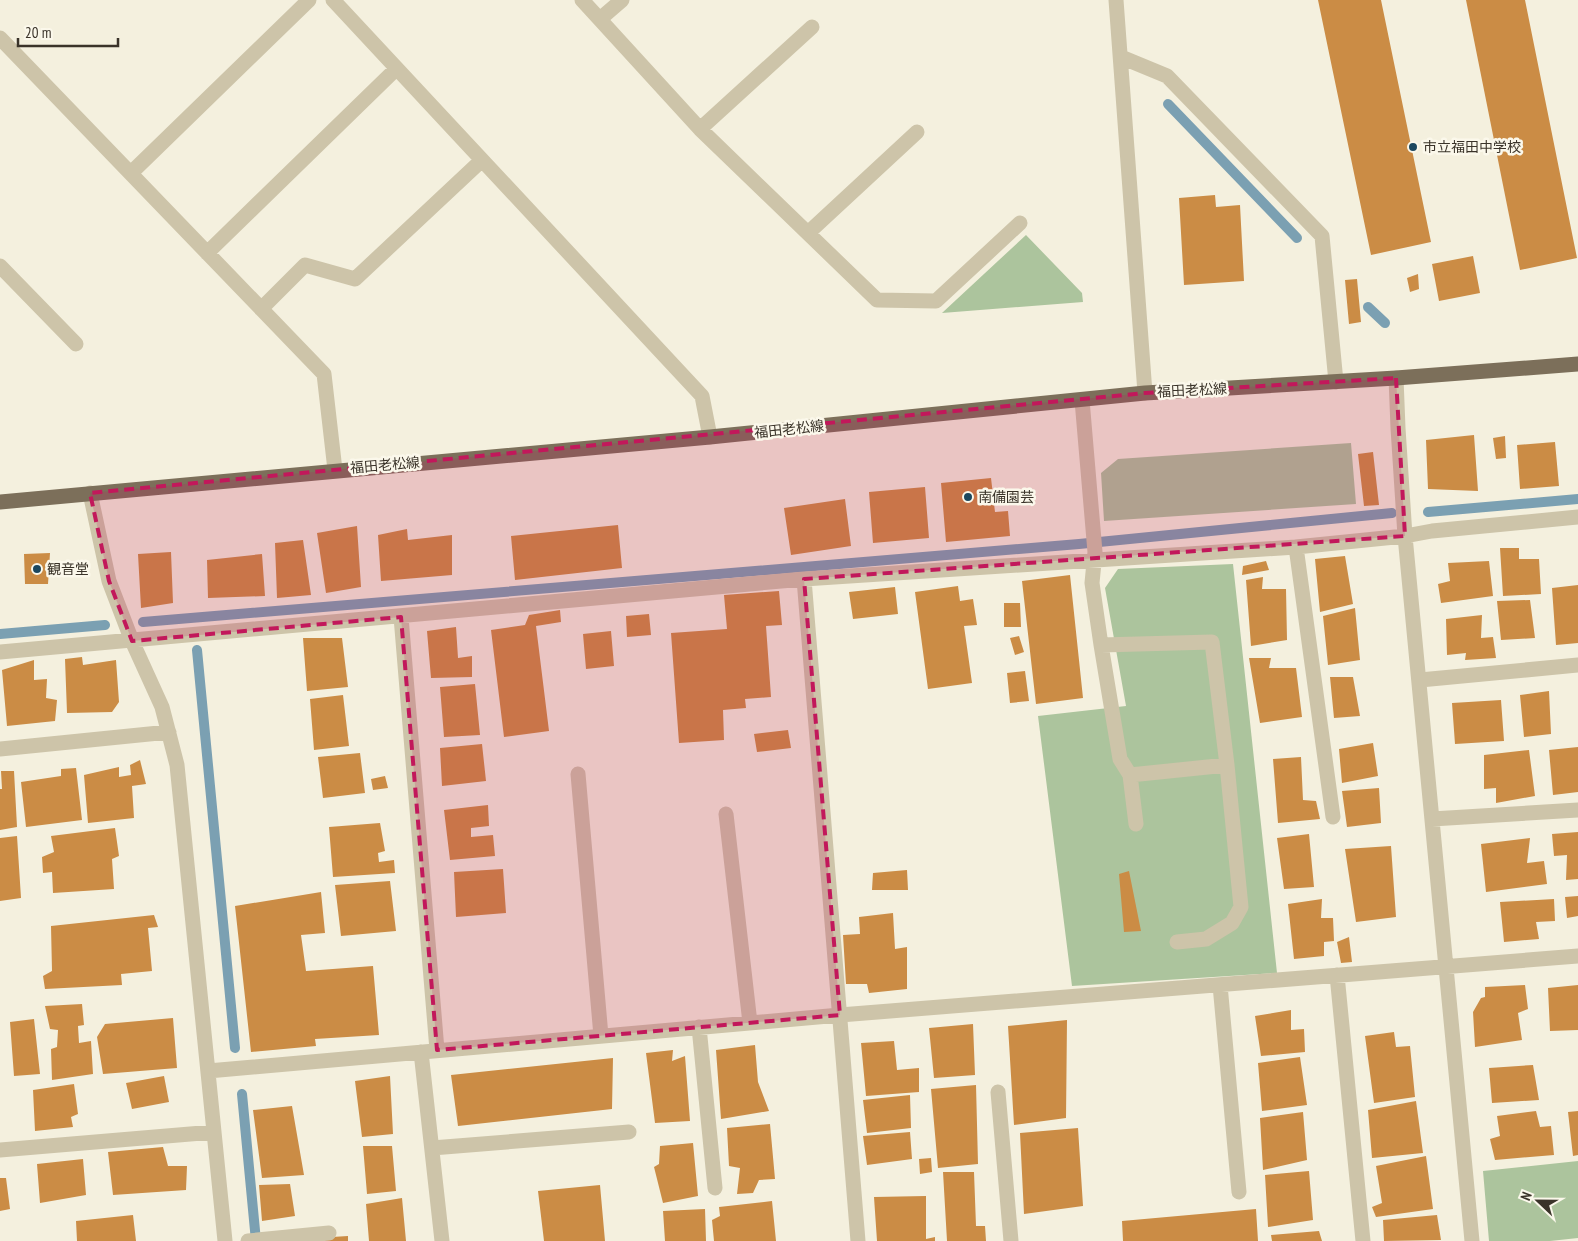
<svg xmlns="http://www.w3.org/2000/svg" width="1578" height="1241" viewBox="0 0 1578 1241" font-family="'PT Sans Narrow','Noto Sans JP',sans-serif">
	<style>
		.green { fill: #acc49d }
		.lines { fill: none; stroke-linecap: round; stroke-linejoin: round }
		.stream { stroke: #7ba0b2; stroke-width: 10 }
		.building { fill: #cb8c45 }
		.minor { stroke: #cdc4a9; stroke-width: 15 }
		.major { stroke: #7c6f5a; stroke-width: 15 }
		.marked { fill: #c2185b; fill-opacity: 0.2; stroke: #c2185b; stroke-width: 4; stroke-dasharray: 10 6; stroke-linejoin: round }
		.poi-dot { fill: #1c475e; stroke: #fbf8eb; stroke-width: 2 }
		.labels { text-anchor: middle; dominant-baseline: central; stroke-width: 5; stroke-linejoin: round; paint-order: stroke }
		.poi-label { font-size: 14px; fill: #3a3329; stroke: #fbf8eb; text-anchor: start }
		.street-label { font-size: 14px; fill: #3a3329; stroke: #fbf8eb }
	</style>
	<rect width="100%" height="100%" fill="#f4f0de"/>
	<path class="green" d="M 1026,235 L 1082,293 L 1083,302 L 942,313 Z
		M 1351,443 L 1356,504 L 1104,521 L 1101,473 L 1118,459 Z
		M 1233,564 L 1277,973 L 1072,986 L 1038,716 L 1126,706 L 1105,588 L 1118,569 Z
		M 1578,1161 L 1578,1238 L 1550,1241 L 1489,1241 L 1483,1171 Z"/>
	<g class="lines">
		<path class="stream" d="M 1168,104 L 1297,238
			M 1368,307 L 1385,323
			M 1428,512 L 1578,499
			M 143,622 L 1079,544 L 1392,513
			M 0,634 L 105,625
			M 197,650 L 235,1048
			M 242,1094 L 256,1241"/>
	</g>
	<path class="building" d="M 1318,0 L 1381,0 L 1431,242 L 1371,255 Z
		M 1466,0 L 1525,0 L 1577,258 L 1520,270 Z
		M 1215,195 L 1216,207 L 1240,205 L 1244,281 L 1184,285 L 1179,198 Z
		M 1473,256 L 1480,293 L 1439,301 L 1432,264 Z
		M 1418,274 L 1419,289 L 1410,292 L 1407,278 Z
		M 1357,279 L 1361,322 L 1349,324 L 1345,280 Z
		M 1474,435 L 1478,491 L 1428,489 L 1426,440 Z
		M 1505,436 L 1506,458 L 1496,459 L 1493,438 Z
		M 1555,442 L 1559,486 L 1520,489 L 1517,445 Z
		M 1373,452 L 1379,505 L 1364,506 L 1358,454 Z
		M 991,478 L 995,512 L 1008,511 L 1010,536 L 946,542 L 941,483 Z
		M 925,487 L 929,538 L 873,543 L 869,492 Z
		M 845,499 L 851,546 L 791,555 L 784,508 Z
		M 618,525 L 622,568 L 515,580 L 511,536 Z
		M 357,526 L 361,587 L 326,593 L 317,533 Z
		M 407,529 L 408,540 L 452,535 L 452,575 L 381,581 L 378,535 Z
		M 303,540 L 311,595 L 277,598 L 275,543 Z
		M 1500,548 L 1519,548 L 1519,559 L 1539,559 L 1541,594 L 1503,596 Z
		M 171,552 L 173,603 L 141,608 L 138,554 Z
		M 50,553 L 48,584 L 25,584 L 24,554 Z
		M 262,554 L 265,596 L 208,598 L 207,560 Z
		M 1345,556 L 1353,604 L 1320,612 L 1315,559 Z
		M 1266,561 L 1269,570 L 1242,575 L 1243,566 Z
		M 1489,561 L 1493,596 L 1441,603 L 1438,584 L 1450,581 L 1448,563 Z
		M 1070,575 L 1083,698 L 1036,704 L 1022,581 Z
		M 1263,577 L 1262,589 L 1286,589 L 1287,640 L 1251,646 L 1246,580 Z
		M 1578,585 L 1578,643 L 1556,645 L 1552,588 Z
		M 958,586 L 960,601 L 973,599 L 977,625 L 964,626 L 972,683 L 928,689 L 915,592 Z
		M 895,587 L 898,614 L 853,619 L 849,592 Z
		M 779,591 L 782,625 L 766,626 L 771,697 L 745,699 L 746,708 L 723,710 L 724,740 L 679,743 L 671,633 L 727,629 L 724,595 Z
		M 1530,600 L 1535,638 L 1501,640 L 1497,601 Z
		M 1004,603 L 1020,603 L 1021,627 L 1004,627 Z
		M 1355,608 L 1360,660 L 1328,665 L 1323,616 Z
		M 560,610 L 561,622 L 536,626 L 549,731 L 504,737 L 491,630 L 525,625 L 529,615 Z
		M 649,614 L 651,635 L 627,637 L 626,616 Z
		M 1482,615 L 1481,638 L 1493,637 L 1496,658 L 1465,660 L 1466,653 L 1447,655 L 1446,619 Z
		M 456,627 L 458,658 L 472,656 L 472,677 L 431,678 L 427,631 Z
		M 611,631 L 614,666 L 586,669 L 583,634 Z
		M 1019,636 L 1024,652 L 1015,655 L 1010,638 Z
		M 303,638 L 342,638 L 348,687 L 307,691 Z
		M 82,657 L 83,665 L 116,660 L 119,702 L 112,712 L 67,713 L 65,659 Z
		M 1249,658 L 1271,658 L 1269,668 L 1296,668 L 1302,717 L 1260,723 Z
		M 34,660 L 34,680 L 47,679 L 46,698 L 57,700 L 55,721 L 7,726 L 2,670 Z
		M 1025,671 L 1029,701 L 1010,703 L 1007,673 Z
		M 1330,677 L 1353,677 L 1360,716 L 1334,718 Z
		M 475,684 L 480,735 L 444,737 L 440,687 Z
		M 1549,691 L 1551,734 L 1524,737 L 1520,695 Z
		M 343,695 L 349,746 L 314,750 L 310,699 Z
		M 1501,700 L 1504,741 L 1455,744 L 1452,703 Z
		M 788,730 L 791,748 L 757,752 L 754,734 Z
		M 1373,743 L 1378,776 L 1342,783 L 1339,749 Z
		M 482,744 L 486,781 L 442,786 L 440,748 Z
		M 1578,747 L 1578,792 L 1553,795 L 1549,750 Z
		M 1529,750 L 1535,796 L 1496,803 L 1496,788 L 1484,789 L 1484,755 Z
		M 360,753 L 365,793 L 323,798 L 318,757 Z
		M 1301,757 L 1303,800 L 1316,801 L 1320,819 L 1278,823 L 1273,759 Z
		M 140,760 L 146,784 L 132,786 L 134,818 L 88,823 L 84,775 L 119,767 L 119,777 L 131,775 L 130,765 Z
		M 76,768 L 82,820 L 26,827 L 21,782 L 61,776 L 61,769 Z
		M 1,771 L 14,771 L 17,827 L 0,830 L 0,789 L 2,789 Z
		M 385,776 L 388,788 L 373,790 L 371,779 Z
		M 1379,788 L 1381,823 L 1347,827 L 1342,791 Z
		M 488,805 L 489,826 L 471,828 L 471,837 L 493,835 L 495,856 L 450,860 L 444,810 Z
		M 380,823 L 385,851 L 378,853 L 379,862 L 394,860 L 395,873 L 333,877 L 329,827 Z
		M 115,828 L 119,856 L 112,859 L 114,889 L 53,893 L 52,872 L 43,873 L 42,857 L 54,852 L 51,836 Z
		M 1578,832 L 1578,879 L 1566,880 L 1567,855 L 1554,856 L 1552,834 Z
		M 1309,834 L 1314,887 L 1284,889 L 1277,838 Z
		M 17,836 L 21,898 L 0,901 L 0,838 Z
		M 1530,838 L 1527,863 L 1544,861 L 1547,884 L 1486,892 L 1481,844 Z
		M 1391,846 L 1396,917 L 1356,922 L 1345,849 Z
		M 503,869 L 506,913 L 456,917 L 454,872 Z
		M 907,870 L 908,890 L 872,890 L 873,873 Z
		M 1129,871 L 1141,931 L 1124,932 L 1119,874 Z
		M 390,881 L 396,931 L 341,936 L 335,885 Z
		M 321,892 L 325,933 L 301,935 L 306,971 L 373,966 L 379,1035 L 315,1039 L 316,1046 L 251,1052 L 235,906 Z
		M 1578,896 L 1578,916 L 1567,918 L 1565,897 Z
		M 1322,899 L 1321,918 L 1333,918 L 1334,941 L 1324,942 L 1324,956 L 1294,959 L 1288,904 Z
		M 1554,899 L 1555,921 L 1536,922 L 1539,939 L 1504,942 L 1500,902 Z
		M 893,913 L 895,949 L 907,947 L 907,989 L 869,993 L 867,984 L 846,984 L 843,935 L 860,934 L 859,917 Z
		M 154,915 L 158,927 L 148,928 L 152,971 L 121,974 L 122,985 L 45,989 L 43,976 L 52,971 L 51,926 Z
		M 1349,937 L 1352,962 L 1341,963 L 1337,942 Z
		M 1525,985 L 1528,1009 L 1518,1013 L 1522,1040 L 1475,1047 L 1473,1012 L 1481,998 L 1485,997 L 1485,987 Z
		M 1578,985 L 1578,1030 L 1550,1031 L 1548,988 Z
		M 82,1004 L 84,1025 L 78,1026 L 79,1043 L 91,1041 L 93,1074 L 52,1080 L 51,1049 L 57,1047 L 58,1030 L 50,1029 L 45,1006 Z
		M 1291,1010 L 1291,1030 L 1304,1029 L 1305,1052 L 1261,1056 L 1255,1016 Z
		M 173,1018 L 177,1068 L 103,1074 L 97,1037 L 105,1024 Z
		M 34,1019 L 40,1074 L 14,1076 L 10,1022 Z
		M 1067,1020 L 1066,1118 L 1014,1125 L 1008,1026 Z
		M 973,1024 L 975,1075 L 934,1078 L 929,1028 Z
		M 1394,1032 L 1396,1047 L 1410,1046 L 1415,1097 L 1374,1103 L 1365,1036 Z
		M 894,1041 L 897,1070 L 919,1068 L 919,1092 L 866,1096 L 861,1043 Z
		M 755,1045 L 758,1082 L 769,1111 L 721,1119 L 716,1050 Z
		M 673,1050 L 672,1061 L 685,1056 L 690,1121 L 655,1123 L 646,1053 Z
		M 1300,1057 L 1307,1105 L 1262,1111 L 1258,1063 Z
		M 613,1058 L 612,1109 L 458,1126 L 451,1075 Z
		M 1533,1065 L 1539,1100 L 1492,1103 L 1489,1068 Z
		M 164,1076 L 169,1102 L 132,1109 L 126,1083 Z
		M 390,1076 L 393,1134 L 362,1137 L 355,1081 Z
		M 74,1084 L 78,1114 L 71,1117 L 73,1127 L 35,1131 L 33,1090 Z
		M 976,1085 L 978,1164 L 938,1168 L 931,1089 Z
		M 910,1095 L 911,1128 L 867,1133 L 863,1100 Z
		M 1416,1101 L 1423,1153 L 1372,1158 L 1368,1110 Z
		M 292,1106 L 304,1175 L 262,1178 L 253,1110 Z
		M 1536,1111 L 1540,1127 L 1551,1126 L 1554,1155 L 1495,1160 L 1490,1139 L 1500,1136 L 1497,1116 Z
		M 1578,1111 L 1578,1155 L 1573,1156 L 1568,1112 Z
		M 1303,1112 L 1307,1160 L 1263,1170 L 1260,1118 Z
		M 770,1124 L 775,1179 L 759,1180 L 753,1193 L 737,1194 L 740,1168 L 729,1166 L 727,1128 Z
		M 1078,1128 L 1083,1206 L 1024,1214 L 1020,1133 Z
		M 910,1132 L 912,1159 L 867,1165 L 863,1136 Z
		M 693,1143 L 698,1196 L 663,1203 L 654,1167 L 659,1164 L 660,1146 Z
		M 363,1146 L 392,1146 L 396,1191 L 367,1194 Z
		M 163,1147 L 168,1166 L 187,1166 L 186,1190 L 113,1195 L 108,1152 Z
		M 1426,1156 L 1433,1209 L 1376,1217 L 1372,1207 L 1382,1203 L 1376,1166 Z
		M 931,1158 L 932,1172 L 920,1174 L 919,1159 Z
		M 83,1159 L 86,1195 L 40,1203 L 37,1164 Z
		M 1309,1171 L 1313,1220 L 1268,1227 L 1265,1175 Z
		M 943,1172 L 974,1172 L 976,1226 L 985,1226 L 986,1241 L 947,1241 Z
		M 0,1178 L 6,1178 L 10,1209 L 0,1211 Z
		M 290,1184 L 295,1216 L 262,1221 L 259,1185 Z
		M 600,1185 L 605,1241 L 544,1241 L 538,1191 Z
		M 926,1196 L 926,1239 L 935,1237 L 935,1241 L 877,1241 L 874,1197 Z
		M 402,1198 L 406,1241 L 369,1241 L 366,1204 Z
		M 772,1201 L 776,1241 L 714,1241 L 712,1220 L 720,1216 L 719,1207 Z
		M 705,1209 L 706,1241 L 665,1241 L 663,1211 Z
		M 1256,1209 L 1258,1241 L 1123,1241 L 1122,1221 Z
		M 133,1215 L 136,1241 L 77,1241 L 76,1221 Z
		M 1437,1215 L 1441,1240 L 1384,1241 L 1383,1220 Z
		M 1319,1231 L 1322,1241 L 1272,1241 L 1271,1235 Z
		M 348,1236 L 348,1241 L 316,1241 L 316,1238 Z"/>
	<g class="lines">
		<path class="minor" d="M 333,0 L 702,396 L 710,437
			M 582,0 L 700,129 L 877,300 L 936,301 L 1020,223
			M 1116,0 L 1145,393
			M 600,19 L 622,0
			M 0,38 L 324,374 L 335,470
			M 1121,57 L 1167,76 L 1322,236 L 1336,382
			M 700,129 L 812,27
			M 131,173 L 309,0
			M 808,233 L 917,132
			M 207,253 L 396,69
			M 0,266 L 76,344
			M 261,309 L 305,265 L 355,279 L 482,160
			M 1396,378 L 1398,428 L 1405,536 L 1472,1241
			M 1082,400 L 1095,552 L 1092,583 L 1101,645 L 1120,759 L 1130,775 L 1136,824
			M 90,493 L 109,581 L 132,641 L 162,707 L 177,765 L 225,1241
			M 1296,547 L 1333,817
			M 804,579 L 858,1241
			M 401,617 L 437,1050
			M 1101,645 L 1212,642 L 1227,765
			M 0,652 L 804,579 L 1296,547 L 1405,536 L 1432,531 L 1578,517
			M 1420,680 L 1578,665
			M 0,749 L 169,732
			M 578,774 L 601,1036
			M 1130,775 L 1227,765 L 1241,907 L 1232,923 L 1206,939 L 1177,942
			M 726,814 L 750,1023
			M 1432,819 L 1578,810
			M 1337,975 L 1363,1241
			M 1220,985 L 1239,1192
			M 699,1027 L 715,1188
			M 421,1052 L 442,1241
			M 208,1071 L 840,1015 L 1578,956
			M 998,1092 L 1011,1241
			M 432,1148 L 629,1132
			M 0,1150 L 214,1132
			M 248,1241 L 329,1233"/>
		<path class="major" d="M 0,502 L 710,437 L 1145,393 L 1396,378 L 1578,364"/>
	</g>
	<path class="marked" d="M 1396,378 L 1405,536 L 804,579 L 840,1015 L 437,1050 L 401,617 L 132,641 L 109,581 L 90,493 L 1145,393 Z"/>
	<g class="poi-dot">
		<circle cx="1413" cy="147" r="5"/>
		<circle cx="968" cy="497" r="5"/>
		<circle cx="37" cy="569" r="5"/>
	</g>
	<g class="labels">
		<g class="poi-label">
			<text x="1423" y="147">市立福田中学校</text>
			<text x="978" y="497">南備園芸</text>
			<text x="47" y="569">観音堂</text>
		</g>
		<g class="street-label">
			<text transform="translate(1192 390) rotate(-3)">福田老松線</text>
			<text transform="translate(789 429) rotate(-6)">福田老松線</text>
			<text transform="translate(385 465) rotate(-5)">福田老松線</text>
		</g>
	</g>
	<g transform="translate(1538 1201) rotate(292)" stroke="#fbf8eb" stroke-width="4" paint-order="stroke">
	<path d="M0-4L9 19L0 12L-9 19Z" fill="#3a3329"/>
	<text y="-8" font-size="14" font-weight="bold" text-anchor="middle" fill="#3a3329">N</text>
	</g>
	<path d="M18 38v8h100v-8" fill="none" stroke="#3a3329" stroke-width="2.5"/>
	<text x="25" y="38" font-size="15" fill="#3a3329" stroke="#fbf8eb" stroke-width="4" paint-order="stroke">20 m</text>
</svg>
